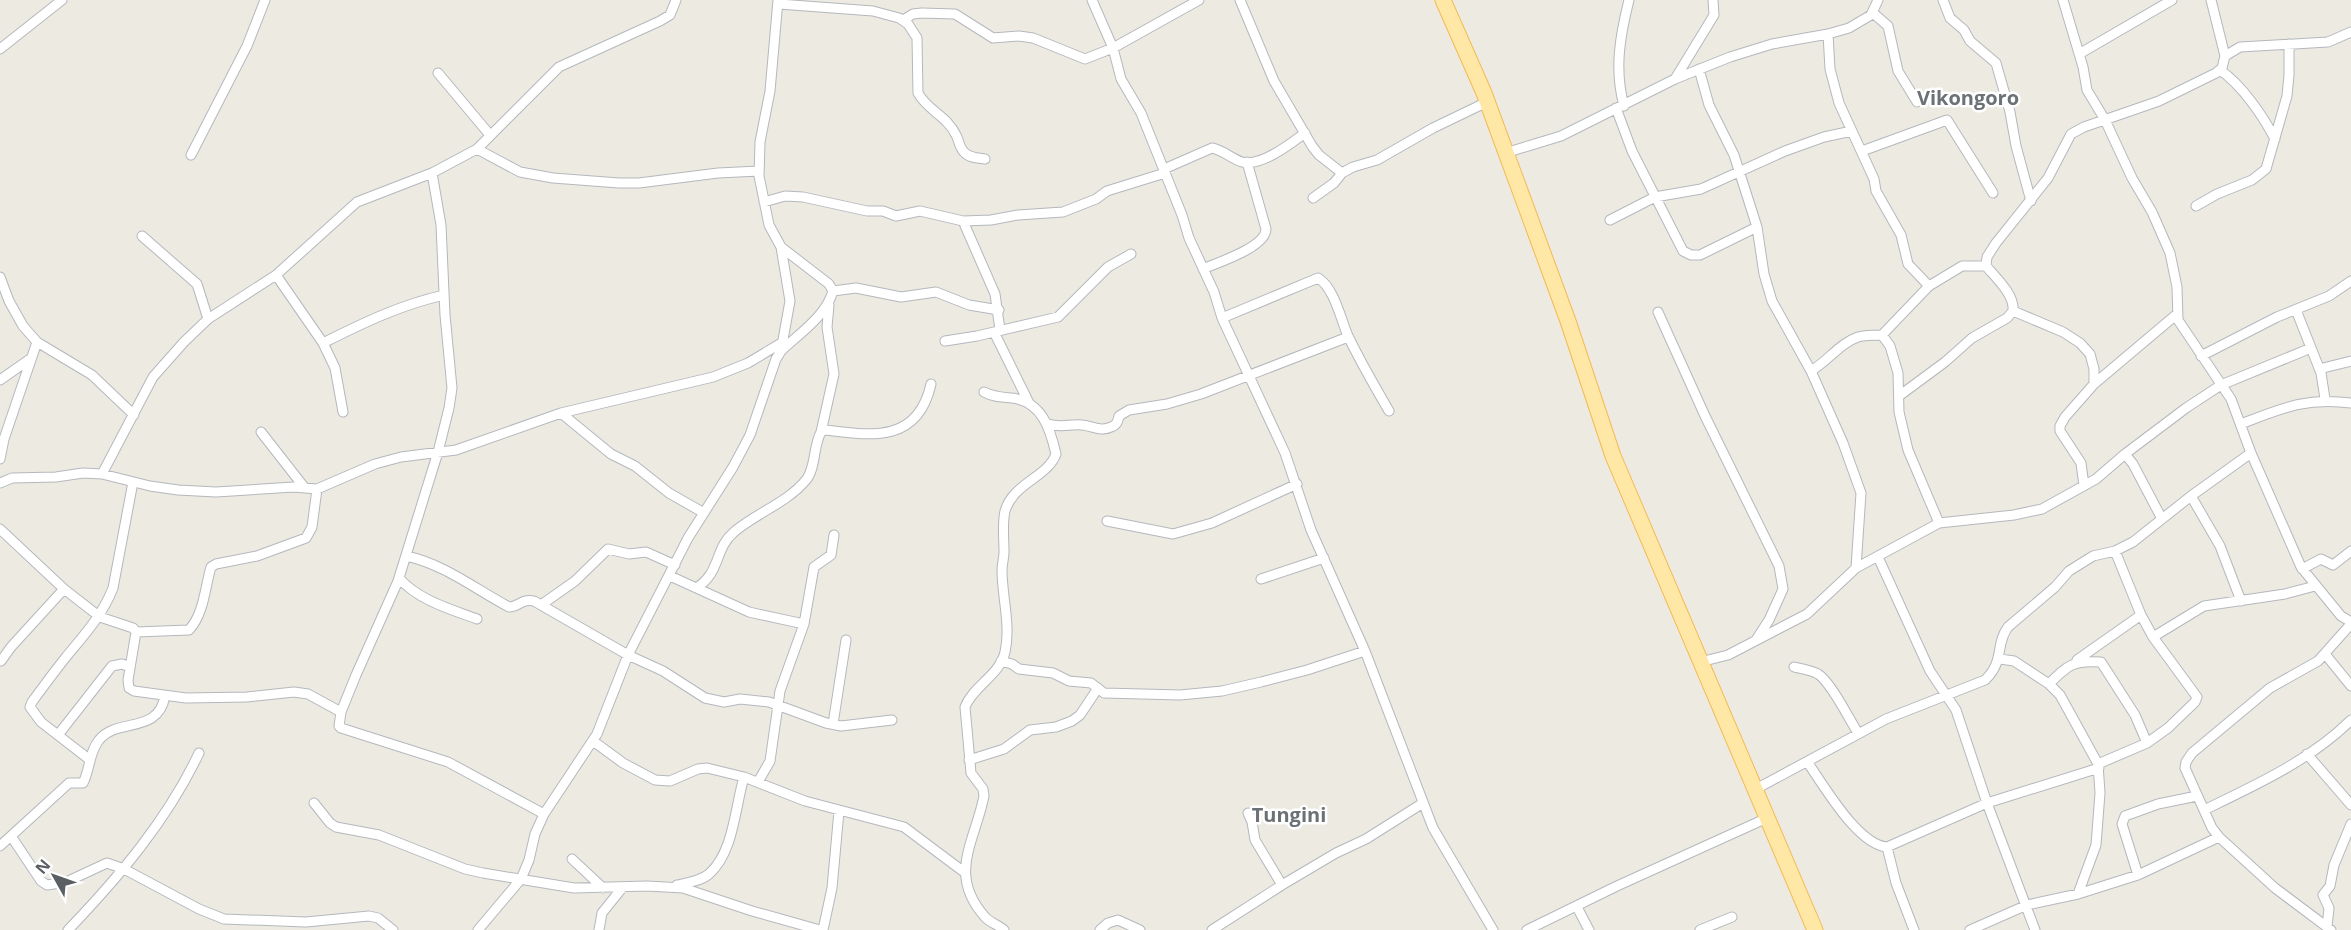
<svg xmlns="http://www.w3.org/2000/svg" width="2351" height="930" viewBox="0 0 2351 930" font-family="'Open Sans',sans-serif">
	<style>
		.lines { fill: none; stroke-linecap: round; stroke-linejoin: round }
		.minor-casing { stroke: #b4b8bd; stroke-width: 11 }
		.primary-casing { stroke: #f4b954; stroke-width: 17 }
		.minor { stroke: #fff; stroke-width: 9 }
		.primary { stroke: #ffe8a5; stroke-width: 15 }
		.labels { text-anchor: middle; dominant-baseline: central; stroke-width: 5; stroke-linejoin: round; paint-order: stroke }
		.quarter-label { font-size: 20px; font-weight: bold; fill: #6b7175; stroke: #fff }
	</style>
	<rect width="100%" height="100%" fill="#edeae2"/>
	<g class="lines">
		<defs>
			<path id="minor" d="M 1092,0 L 1113,48 L 1121,79 L 1141,113 L 1182,215 L 1189,238 L 1214,292 L 1222,318 L 1285,453 L 1311,530 L 1365,651 L 1433,828 L 1493,930
				M 1240,0 L 1274,81 L 1312,146 L 1319,155 L 1342,173
				M 1943,0 L 1950,18 L 1964,30 L 1970,41 L 1996,63 L 2010,112 L 2016,146 L 2031,201
				M 2063,0 L 2083,67 L 2087,90 L 2105,120 L 2132,178 L 2152,212 L 2170,253 L 2177,287 L 2178,320 L 2231,399 L 2251,453 L 2301,567 L 2341,616 L 2351,622
				M 779,4 L 873,11 L 899,18 L 908,24 L 917,38 L 918,93 C 927,110 948,117 956,135 C 959,140 959,147 964,152 C 969,158 978,158 985,159
				M 1873,13 L 1888,26 L 1898,71 L 1917,102
				M 903,20 L 913,14 L 922,13 L 955,14 L 993,38 L 1019,36 L 1033,38 L 1085,59 L 1113,48 L 1199,0
				M 1828,34 L 1830,69 L 1839,103 L 1874,179 L 1876,191 L 1901,235 L 1908,264 L 1929,286
				M 0,49 L 62,0
				M 2079,54 L 2172,0
				M 2225,56 L 2240,47 L 2328,42 L 2351,32
				M 1699,69 L 1709,105 L 1734,155 L 1757,227 L 1764,274 L 1772,301 L 1811,371 L 1843,443 L 1861,493 L 1856,568
				M 2220,70 C 2242,85 2263,116 2275,139
				M 438,73 L 490,135
				M 1675,79 L 1714,15 L 1713,0
				M 1624,106 C 1614,69 1620,36 1629,0
				M 1616,108 L 1632,151 L 1683,251 L 1691,255 L 1700,255 L 1757,227
				M 477,149 L 520,172 L 553,178 L 619,183 L 639,183 L 718,173 L 759,171
				M 1862,151 L 1947,120 L 1993,193
				M 1505,153 L 1561,136 L 1675,79 L 1730,57 L 1772,44 L 1828,34 L 1849,28 L 1871,15 L 1878,0
				M 191,155 L 247,46 L 265,0
				M 1164,169 L 1212,148 C 1223,150 1232,159 1242,162 C 1261,167 1290,144 1305,133
				M 432,173 L 441,225 L 445,315 L 452,388 L 449,408 L 438,452 L 398,581 L 356,675 L 341,712 L 339,726 L 341,728 L 448,762 L 544,814
				M 1313,198 L 1334,183 L 1342,173 L 1353,167 L 1377,160 L 1433,128 L 1487,102
				M 764,202 L 785,196 L 803,197 L 867,211 L 883,211 L 896,216 L 920,211 L 963,221 L 991,220 L 1018,215 L 1063,212 L 1096,199 L 1107,191 L 1165,173
				M 2196,206 L 2217,194 L 2252,180 L 2266,169 L 2287,96 L 2289,75 L 2289,44
				M 1610,220 L 1655,197 L 1701,189 L 1785,151 L 1824,137 L 1852,131
				M 963,221 L 995,294 L 1000,330
				M 142,236 L 197,284 L 208,319
				M 781,247 L 790,301 L 782,345
				M 1203,269 C 1219,262 1266,247 1266,229 L 1247,162
				M 276,275 L 323,343 L 335,368 L 343,412
				M 0,277 L 9,301 L 23,326 L 37,342 L 92,375 L 134,415
				M 833,291 L 856,288 L 901,297 L 936,292 L 969,305 L 999,310
				M 2296,310 L 2321,373 L 2325,399
				M 2013,311 L 2063,332 L 2080,343 L 2090,354 L 2094,369 L 2094,384 L 2065,417 L 2060,426 L 2060,431 L 2081,463 L 2084,486
				M 1658,312 L 1705,416 L 1779,566 L 1783,589 L 1769,620 L 1756,640
				M 1222,318 L 1318,278 C 1334,287 1341,320 1348,336 C 1360,361 1375,387 1389,411
				M 994,332 L 1029,403
				M 1882,335 L 1890,346 L 1898,373 L 1899,412 L 1908,450 L 1939,523
				M 945,341 L 977,336 L 1058,317 L 1108,267 L 1131,254
				M 323,343 C 363,323 400,305 444,295
				M 2201,356 L 2277,317 L 2329,296 L 2351,281
				M 2319,369 L 2351,361
				M 1811,371 C 1828,361 1840,343 1858,337 C 1865,335 1874,335 1882,335 L 1929,286 L 1962,266 L 1986,266
				M 0,380 L 30,359
				M 2094,384 L 2177,314
				M 984,392 C 993,397 1001,397 1012,398 C 1042,402 1050,428 1056,454 C 1048,477 1013,483 1005,511 C 1002,525 1004,537 1004,552 C 1004,558 1002,564 1002,570 C 1002,597 1011,625 1005,652 C 1000,675 973,686 965,707 L 971,773 L 983,789 L 984,796 C 975,842 947,874 985,917 C 990,923 999,925 1004,930
				M 1899,396 L 1945,362 L 1972,338 L 2007,318 L 2013,311 C 2015,295 1996,278 1986,266 L 1987,257 L 1996,243 L 2048,178 L 2071,134 L 2084,127 L 2159,101 L 2216,73 L 2222,68 L 2225,56 L 2211,0
				M 561,413 L 611,454 L 635,466 L 669,493 L 704,513
				M 1048,424 C 1060,428 1070,424 1082,425 C 1093,426 1101,432 1111,427 C 1117,425 1118,421 1119,416 L 1129,410 L 1167,404 L 1201,394 L 1348,337
				M 2241,424 C 2282,408 2307,397 2351,403
				M 261,432 L 304,487
				M 821,432 L 834,374 L 827,327 L 829,305
				M 2125,454 L 2133,464 L 2162,519
				M 0,459 L 4,439 L 37,342
				M 102,474 L 153,377 L 184,342 L 208,319 L 276,275 L 357,202 L 432,173 L 477,149 L 559,67 L 660,21 L 670,15 L 676,0
				M 0,483 L 12,478 L 56,477 L 83,473 L 102,474 L 150,486 L 178,490 L 216,492 L 294,487 L 317,489 L 375,464 L 401,457 L 456,450 L 561,413 L 713,377 L 748,363 L 783,342
				M 2191,496 L 2220,546 L 2241,601
				M 1107,521 L 1173,534 L 1212,523 L 1297,484
				M 0,529 L 64,589 L 100,617 L 133,628 L 136,632 L 128,680 L 129,688 L 134,691 L 186,698 L 247,697 L 294,692 L 308,694 L 341,712
				M 406,556 C 444,564 475,589 509,607 C 519,607 522,598 534,601 L 628,655 L 663,671 L 705,698 L 724,702 L 740,699 L 769,702 L 826,723 L 841,726 L 892,720
				M 1878,557 L 1930,671 L 1956,710 L 1987,803 L 2035,930
				M 2302,569 L 2321,559 L 2333,565 L 2351,551
				M 670,576 L 749,612 L 804,624
				M 399,578 C 418,600 450,609 477,619
				M 1261,579 L 1324,558
				M 696,588 C 721,573 714,549 734,532 C 756,513 787,503 806,480 C 816,468 813,446 821,432 L 825,430 C 872,436 918,443 931,384
				M 541,605 L 575,581 L 608,549 L 629,554 L 646,552 L 675,565
				M 136,632 L 189,630 C 204,614 205,587 211,567 L 216,564 L 257,556 L 306,538 L 312,527 L 317,489
				M 2153,637 L 2204,606 L 2285,594 L 2315,586
				M 2325,654 L 2351,686
				M 2000,659 L 2014,661 L 2049,684 L 2060,695 L 2098,764 L 2100,793 L 2096,845 L 2078,894
				M 2077,660 L 2141,615
				M 1,661 L 11,647 L 64,589
				M 1001,661 L 1012,664 L 1019,669 L 1053,673 L 1069,681 L 1091,683 L 1104,693 L 1180,695 L 1222,691 L 1261,682 L 1307,670 L 1365,651
				M 1700,662 L 1728,655 L 1807,614 L 1856,568 L 1939,523 L 2014,515 L 2042,509 L 2096,479 L 2125,454 L 2186,408 L 2221,385 L 2311,348
				M 1794,667 C 1802,669 1811,670 1818,674 C 1831,682 1849,719 1858,733
				M 2049,684 C 2068,665 2073,660 2101,662 L 2135,715 L 2147,743
				M 833,724 L 846,640
				M 58,735 L 112,666 L 122,664 L 130,667
				M 593,741 L 623,763 L 655,780 L 670,781 L 698,769 L 707,768 L 744,777 L 805,801 L 904,827 L 964,872
				M 2307,754 L 2351,805
				M 90,760 L 41,722 L 30,707 L 32,702 C 43,687 54,672 66,657 C 84,635 102,616 113,588 L 133,482
				M 969,760 L 1004,749 L 1030,730 L 1056,727 L 1072,721 L 1080,715 L 1098,688
				M 1808,763 C 1824,786 1858,845 1887,847 L 1987,803 L 2099,768
				M 2098,764 L 2147,743 L 2168,728 L 2195,702 L 2197,697 L 2153,637 L 2141,615 L 2115,551
				M 758,782 L 770,761 L 780,691 L 804,624 L 814,567 L 831,555 L 834,535
				M 1754,790 L 1886,719 L 1985,680 C 2005,661 1995,644 2008,627 L 2055,587 L 2069,571 L 2093,556 L 2115,551 L 2133,542 L 2191,496 L 2251,453
				M 314,803 L 330,823 L 336,827 L 379,835 L 465,869 L 483,873 L 574,888 L 647,886 L 683,888 L 752,911 L 820,930
				M 2204,810 C 2254,786 2311,760 2351,720
				M 1248,813 L 1252,822 L 1255,840 L 1282,885
				M 11,836 L 41,881 L 47,885 L 66,882 L 107,863 L 124,869 L 199,909 L 224,919 L 306,922 L 369,916 L 378,918 L 393,930
				M 0,846 L 69,783 L 83,783 C 90,770 89,752 99,740 C 117,717 158,735 165,696
				M 1887,847 L 1896,883 L 1914,930
				M 572,859 L 603,888
				M 2138,875 L 2122,824 L 2125,816 L 2158,804 L 2197,796
				M 677,885 C 687,883 701,881 709,874 C 734,852 735,807 744,777
				M 1577,907 L 1589,930
				M 2327,927 L 2329,908 L 2323,895 L 2330,886 L 2334,865 L 2351,824
				M 68,930 C 119,877 168,819 199,753
				M 478,930 L 521,879 L 529,860 L 535,834 L 544,814 L 597,734 L 628,655 L 688,538 L 733,467 L 750,435 L 776,359 L 781,351 C 800,333 826,316 833,291 L 829,284 L 781,247 L 769,225 L 759,176 L 760,142 L 770,91 L 778,0
				M 599,930 L 602,913 L 623,887
				M 823,930 L 832,888 L 839,811
				M 1100,930 L 1108,923 L 1118,920 L 1140,930
				M 1212,930 L 1282,885 L 1336,853 L 1366,839 L 1423,803
				M 1527,930 L 1617,886 L 1767,818
				M 1700,930 L 1732,917
				M 1970,930 L 2027,905 L 2078,894 L 2138,875 L 2219,837
				M 2331,930 L 2275,888 L 2219,837 L 2212,828 L 2185,768 L 2186,762 L 2192,753 L 2270,688 L 2318,661 L 2351,624"/>
			<path id="primary" d="M 1443,0 L 1484,93 L 1568,321 L 1613,456 L 1815,930"/>
		</defs>
		<use href="#minor" class="minor-casing"/>
		<use href="#primary" class="primary-casing"/>
		<use href="#minor" class="minor"/>
		<use href="#primary" class="primary"/>
	</g>
	<g class="labels">
		<g class="quarter-label">
			<text x="1968" y="97">Vikongoro</text>
			<text x="1289" y="814">Tungini</text>
		</g>
	</g>
	<g transform="translate(54 876) rotate(310)" stroke="#ffffff" stroke-width="4.5" paint-order="stroke">
	<path d="M0-4.5L10 22L0 15L-10 22Z" fill="#5a5f63"/>
	<text y="-9" font-size="16" font-weight="bold" text-anchor="middle" fill="#5a5f63">N</text>
	</g>
</svg>
